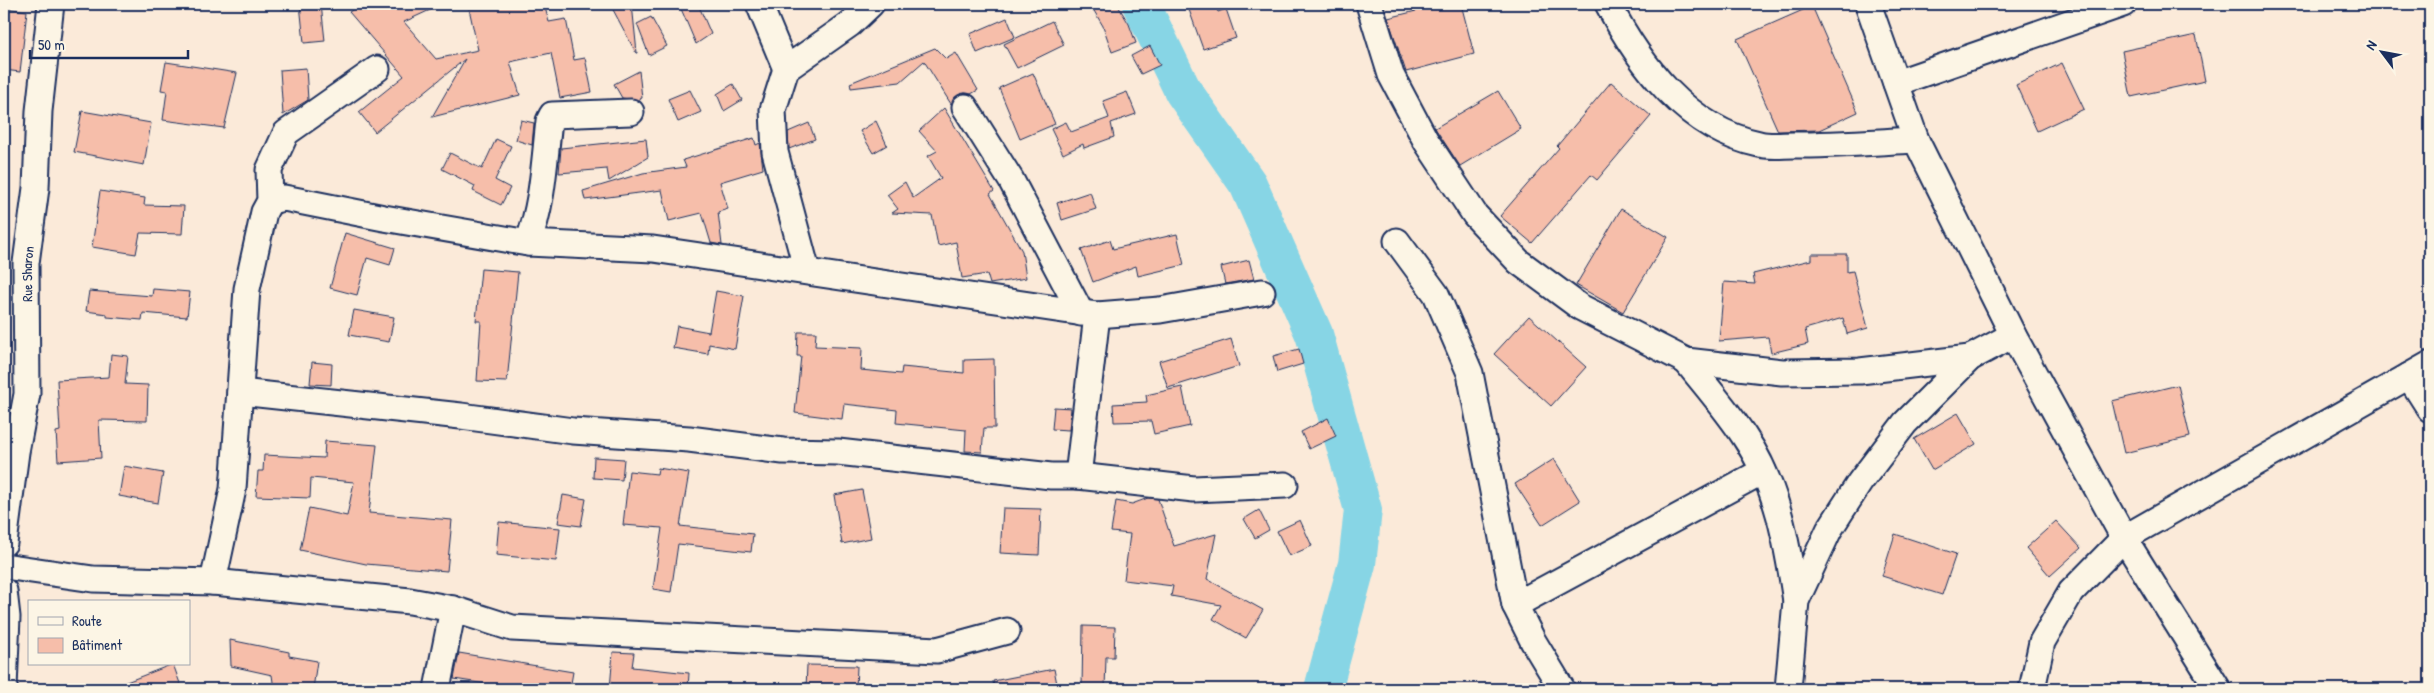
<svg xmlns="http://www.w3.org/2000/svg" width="2434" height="693" viewBox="0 0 2434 693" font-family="'Patrick Hand',sans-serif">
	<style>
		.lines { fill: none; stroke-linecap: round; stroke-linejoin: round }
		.river { stroke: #87d5e5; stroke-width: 38 }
		.building { fill: #f6beaa; stroke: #1b2f5e }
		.minor-casing { stroke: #1b2f5e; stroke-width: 29 }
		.minor { stroke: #fcf5e5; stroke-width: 25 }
		.labels { text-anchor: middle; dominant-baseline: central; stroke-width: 4; stroke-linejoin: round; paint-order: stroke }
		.street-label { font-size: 14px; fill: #1b2f5e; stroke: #fcf5e5 }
	</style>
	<rect width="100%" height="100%" fill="#fbead9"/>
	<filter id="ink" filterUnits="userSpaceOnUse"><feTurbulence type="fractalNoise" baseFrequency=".02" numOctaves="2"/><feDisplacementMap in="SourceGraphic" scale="10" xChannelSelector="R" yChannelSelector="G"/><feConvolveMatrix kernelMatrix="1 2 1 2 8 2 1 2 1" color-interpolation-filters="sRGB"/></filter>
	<g filter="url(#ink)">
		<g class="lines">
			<path class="river" d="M 1141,4 L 1183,91 L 1248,184 L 1314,334 L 1363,510 L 1357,564 L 1323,689"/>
		</g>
		<path class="building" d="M 300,4 L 321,4 L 325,41 L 304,43 Z
			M 361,4 L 443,4 L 404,22 L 436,59 L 478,50 L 468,4 L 544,4 L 549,22 L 566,19 L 574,60 L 585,58 L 592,92 L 560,98 L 551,53 L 510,62 L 520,95 L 432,117 L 465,59 L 375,132 L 359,112 L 404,76 L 349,12 Z
			M 610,4 L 632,4 L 637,53 L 636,53 Z
			M 679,4 L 698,4 L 711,34 L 696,44 Z
			M 1090,4 L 1117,4 L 1129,24 L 1136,43 L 1112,52 L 1103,26 Z
			M 1187,4 L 1215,4 L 1218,12 L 1226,9 L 1236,38 L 1203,49 Z
			M 1444,4 L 1461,4 L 1474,54 L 1406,72 L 1388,18 Z
			M 1812,6 L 1858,112 L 1819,130 L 1778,131 L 1737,39 Z
			M 4,8 L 27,11 L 20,72 L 4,70 Z
			M 651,17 L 667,46 L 649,55 L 637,24 Z
			M 1007,18 L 1015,37 L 977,53 L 970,34 Z
			M 1052,21 L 1064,45 L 1017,68 L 1004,44 Z
			M 2196,35 L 2205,81 L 2131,97 L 2122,51 Z
			M 1150,46 L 1160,65 L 1141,74 L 1131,56 Z
			M 935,48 L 946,59 L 956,53 L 978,90 L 971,94 L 965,93 L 958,95 L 951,104 L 924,61 L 900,82 L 851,88 L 850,83 Z
			M 166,62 L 237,73 L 224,128 L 163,120 L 167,91 L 161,90 Z
			M 2062,63 L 2084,109 L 2037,131 L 2016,85 Z
			M 306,68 L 308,100 L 283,115 L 280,70 Z
			M 639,71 L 642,98 L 638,100 L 622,98 L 614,84 Z
			M 1033,73 L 1055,124 L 1020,139 L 999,88 Z
			M 1611,82 L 1651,116 L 1597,180 L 1591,175 L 1532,243 L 1500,216 L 1559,148 L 1557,146 Z
			M 733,84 L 742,100 L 724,111 L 717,94 Z
			M 690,90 L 701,112 L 678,122 L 668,99 Z
			M 1498,91 L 1521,129 L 1460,166 L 1435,128 Z
			M 1127,92 L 1136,114 L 1111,123 L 1114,137 L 1084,148 L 1083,144 L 1063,154 L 1051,129 L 1066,122 L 1071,132 L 1109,118 L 1103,101 Z
			M 944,108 L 994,191 L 990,194 L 1022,251 L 1026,278 L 990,284 L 987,274 L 962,278 L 956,242 L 938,246 L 932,215 L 892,213 L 898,209 L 887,195 L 905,182 L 913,198 L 941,178 L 928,156 L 937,151 L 919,131 Z
			M 82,111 L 151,123 L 144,165 L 74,152 Z
			M 521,120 L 534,123 L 532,145 L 516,140 Z
			M 876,121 L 887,145 L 873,153 L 860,131 Z
			M 809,123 L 815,139 L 789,149 L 788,132 Z
			M 754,138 L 756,145 L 760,143 L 763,169 L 720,182 L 728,209 L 718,212 L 722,245 L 711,243 L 702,213 L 669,221 L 662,190 L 585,200 L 583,191 L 643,173 L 686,167 L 683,160 Z
			M 496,139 L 511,146 L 495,180 L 510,188 L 501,205 L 473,191 L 475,186 L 442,169 L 450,153 L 482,169 Z
			M 646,139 L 648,157 L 609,181 L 607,169 L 559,173 L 561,148 Z
			M 100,191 L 145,198 L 144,205 L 184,206 L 182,234 L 140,233 L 136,254 L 92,247 Z
			M 1090,192 L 1096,209 L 1062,220 L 1057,203 Z
			M 1621,209 L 1668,237 L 1623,312 L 1576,285 Z
			M 345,233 L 395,248 L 390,265 L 367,258 L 357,295 L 330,288 Z
			M 1177,234 L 1184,265 L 1138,276 L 1136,266 L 1093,282 L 1081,250 L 1110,240 L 1113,249 Z
			M 1811,254 L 1847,254 L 1847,272 L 1853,271 L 1868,328 L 1847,334 L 1843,318 L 1805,329 L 1808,344 L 1771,353 L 1768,337 L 1719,341 L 1724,282 L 1755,284 L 1753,274 L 1811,260 Z
			M 1249,260 L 1254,279 L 1225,284 L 1221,267 Z
			M 481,269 L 518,272 L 507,382 L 477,381 L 481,321 L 476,321 Z
			M 153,289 L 190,292 L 187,317 L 143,313 L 142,320 L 107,317 L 107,314 L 86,311 L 89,291 L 152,296 Z
			M 716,291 L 744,296 L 735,349 L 709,344 L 708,354 L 673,348 L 677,326 L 709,332 Z
			M 354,310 L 394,317 L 389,342 L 349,335 Z
			M 1529,316 L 1586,367 L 1551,406 L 1494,354 Z
			M 798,332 L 816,332 L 815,346 L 862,348 L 861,370 L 901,374 L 902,367 L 964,373 L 964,360 L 994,359 L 995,428 L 984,428 L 982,452 L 965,451 L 966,430 L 896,423 L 897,410 L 844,404 L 842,419 L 795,413 L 801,356 L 797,356 Z
			M 1231,339 L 1239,366 L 1168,388 L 1159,361 Z
			M 1299,349 L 1303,364 L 1277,372 L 1273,356 Z
			M 111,354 L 128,356 L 125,384 L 148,385 L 147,421 L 99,420 L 101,458 L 58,461 L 56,432 L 60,431 L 57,380 L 109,377 Z
			M 312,362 L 332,364 L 331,385 L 310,384 Z
			M 2178,385 L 2190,437 L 2124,453 L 2112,401 Z
			M 1182,387 L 1190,426 L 1154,434 L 1151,421 L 1114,422 L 1113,404 L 1147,402 L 1146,395 Z
			M 1054,407 L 1071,408 L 1069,430 L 1052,429 Z
			M 1958,413 L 1976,444 L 1932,470 L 1914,439 Z
			M 1328,418 L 1336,436 L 1309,449 L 1301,432 Z
			M 325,441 L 377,445 L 369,513 L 452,520 L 447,571 L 366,564 L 300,550 L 309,508 L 347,516 L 354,482 L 311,478 L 310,498 L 256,496 L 258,471 L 263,471 L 264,455 L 324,458 Z
			M 594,457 L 624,459 L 622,480 L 593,478 Z
			M 1554,459 L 1580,501 L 1542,525 L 1515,484 Z
			M 124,466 L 163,473 L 158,503 L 119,496 Z
			M 658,468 L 689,473 L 680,526 L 753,534 L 751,552 L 678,544 L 671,592 L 653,589 L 662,528 L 623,525 L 629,471 L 657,474 Z
			M 862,490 L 871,538 L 842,544 L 834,495 Z
			M 563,495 L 586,499 L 581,526 L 558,523 Z
			M 1148,498 L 1158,499 L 1174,546 L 1216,534 L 1207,579 L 1263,610 L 1246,638 L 1213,619 L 1221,605 L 1171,596 L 1173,586 L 1124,580 L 1130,534 L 1111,532 L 1116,501 L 1132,504 Z
			M 1003,508 L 1041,509 L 1039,555 L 1000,553 Z
			M 1259,510 L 1269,530 L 1255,538 L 1244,519 Z
			M 1300,520 L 1312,546 L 1289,556 L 1277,531 Z
			M 2056,521 L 2081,548 L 2050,576 L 2026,548 Z
			M 499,522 L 560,528 L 556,561 L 496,555 Z
			M 1895,534 L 1956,554 L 1942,595 L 1882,576 Z
			M 1083,626 L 1115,627 L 1114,657 L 1106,657 L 1105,689 L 1082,689 Z
			M 230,640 L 289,652 L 289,656 L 317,661 L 313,689 L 274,689 L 272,675 L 231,666 Z
			M 613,652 L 634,653 L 632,667 L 689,673 L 688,689 L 610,689 Z
			M 459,653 L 573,672 L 570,689 L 518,689 L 454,679 Z
			M 173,664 L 182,689 L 111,689 L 111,688 Z
			M 807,665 L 857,666 L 856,689 L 806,689 Z
			M 1054,669 L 1058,689 L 994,689 L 993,681 Z"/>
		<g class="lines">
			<defs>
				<g id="minor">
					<path d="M 759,4 L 786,69"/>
					<path d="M 1369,4 L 1391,75 L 1426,141 L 1475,215 L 1519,262 L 1580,307 L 1686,361 L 1782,372 L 1860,371 L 1970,358"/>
					<path d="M 1608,4 C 1640,65 1687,129 1759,144 C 1770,147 1783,145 1794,145 C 1834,145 1875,142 1916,140"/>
					<path d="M 1868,4 L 1916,140 L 2013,335 L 2124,538 L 2218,689"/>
					<path d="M 1896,83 L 2123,4"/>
					<path d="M 965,107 L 1011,180 L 1081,313"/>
					<path d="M 270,201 L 284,198 L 384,218 L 528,243 L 653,249 L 1097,315 L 1160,310 L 1262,292"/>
					<path d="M 1397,241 L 1436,294 L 1470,373 L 1515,605 L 1533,641 L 1562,689"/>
					<path d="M 528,243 C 543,203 544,163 549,121 L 552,115 L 631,112"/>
					<path d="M 807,271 L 775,152 L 773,110 L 786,69 L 850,24 L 871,4"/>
					<path d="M 1686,361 C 1705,385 1727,410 1744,436 C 1778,486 1787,543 1796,601"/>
					<path d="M 2409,376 L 2430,409"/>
					<path d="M 240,392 L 461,416 L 573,431 L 689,439 L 783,451 L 838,452 L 1051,476 L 1078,476 L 1194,489 L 1285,485"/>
					<path d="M 1078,476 L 1097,315"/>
					<path id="s1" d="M 4,543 L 16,452 L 27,394 L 26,263 L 36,188 L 39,111 L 51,4"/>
					<path d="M 4,566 L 93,579 L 213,582 L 410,601 L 453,609 L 512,628 L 937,650 L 1007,631"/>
					<path d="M 213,582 L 233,489 L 247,289 L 264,212 L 270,201 L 269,170 L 286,133 L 377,69"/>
					<path d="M 4,591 L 7,617 L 4,688"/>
					<path d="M 1515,605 L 1763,471"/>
					<path d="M 437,689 L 453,609"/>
					<path d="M 1788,689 L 1796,601 L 1829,530 L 1860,482 L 1905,423 L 1970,358 L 2013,335"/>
					<path d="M 2032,689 L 2042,642 L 2071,592 L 2124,538 L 2430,364"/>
				</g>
			</defs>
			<use href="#minor" class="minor-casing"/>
			<use href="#minor" class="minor"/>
		</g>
	</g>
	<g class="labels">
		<g class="street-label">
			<text stroke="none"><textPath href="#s1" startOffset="271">Rue Sharon</textPath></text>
		</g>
	</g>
	<rect width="2434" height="693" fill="none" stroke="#fcf5e5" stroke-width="20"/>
	<rect x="10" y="10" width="2414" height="673" fill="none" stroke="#1b2f5e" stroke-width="2" filter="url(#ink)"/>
	<rect x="28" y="600" width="162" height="65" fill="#fcf5e5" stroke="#a2a6af"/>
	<rect x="38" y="617" width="25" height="8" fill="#fcf5e5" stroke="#a2a6af"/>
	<text x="72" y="626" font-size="15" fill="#1b2f5e">Route</text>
	<rect x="38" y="638" width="25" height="15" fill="#f6beaa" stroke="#a2a6af"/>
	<text x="72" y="650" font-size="15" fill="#1b2f5e">Bâtiment</text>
	<g transform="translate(2382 52) rotate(302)" stroke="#fcf5e5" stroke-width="4" paint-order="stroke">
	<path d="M0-4L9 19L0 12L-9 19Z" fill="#1b2f5e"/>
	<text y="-8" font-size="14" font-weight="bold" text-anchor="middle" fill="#1b2f5e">N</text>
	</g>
	<path d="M30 50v8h158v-8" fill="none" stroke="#1b2f5e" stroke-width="2.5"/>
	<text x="38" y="50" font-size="15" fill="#1b2f5e" stroke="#fcf5e5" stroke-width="4" paint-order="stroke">50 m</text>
</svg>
